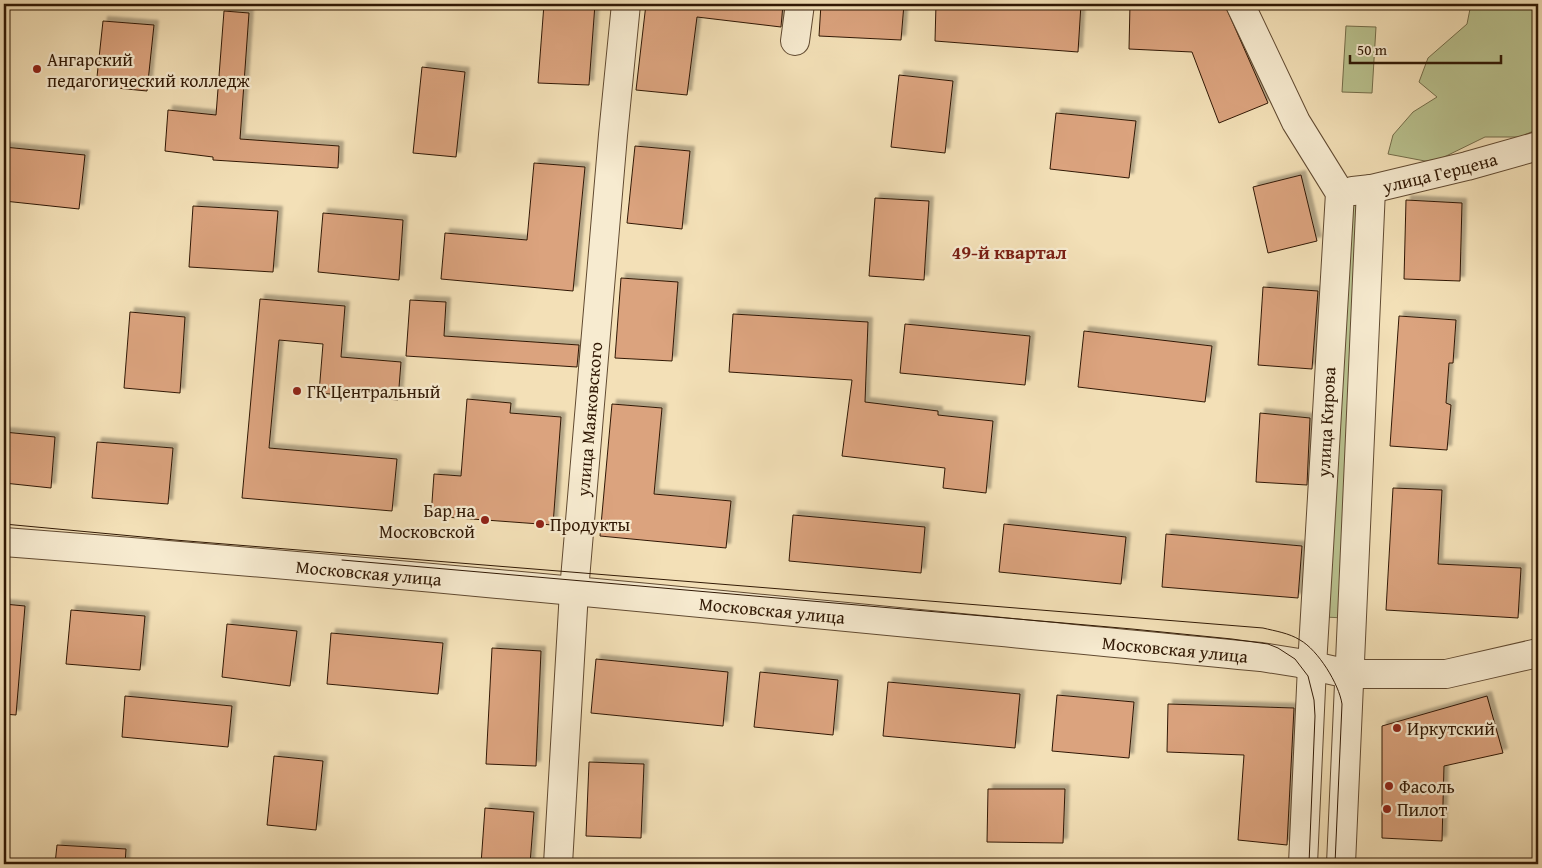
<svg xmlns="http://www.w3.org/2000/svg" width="1542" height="868" viewBox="0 0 1542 868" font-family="'Gentium Book Plus',serif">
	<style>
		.green { fill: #b9c28f; stroke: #746d4a }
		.building { fill: #dba37e; stroke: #301804; filter: url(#shadow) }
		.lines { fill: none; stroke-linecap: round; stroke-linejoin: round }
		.minor-casing { stroke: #614a31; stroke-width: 30 }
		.minor { stroke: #f7ebd0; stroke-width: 28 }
		.tram { stroke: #301804; stroke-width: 1 }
		.poi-dot { fill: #8f2418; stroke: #f7ebd0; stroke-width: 2 }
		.labels { text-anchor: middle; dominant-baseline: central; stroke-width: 4.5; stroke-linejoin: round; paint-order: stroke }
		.poi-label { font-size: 18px; fill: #301804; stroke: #f7ebd0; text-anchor: start }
		.street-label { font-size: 18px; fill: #301804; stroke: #f7ebd0 }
		.neighbourhood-label { font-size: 19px; font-weight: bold; fill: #7a1f14; stroke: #f7ebd0 }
	</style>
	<defs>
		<filter id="shadow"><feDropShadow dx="4.5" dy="-4.5" stdDeviation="1" flood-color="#0004"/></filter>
	</defs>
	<rect width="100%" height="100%" fill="#f3e0b7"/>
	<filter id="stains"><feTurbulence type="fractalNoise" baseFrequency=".004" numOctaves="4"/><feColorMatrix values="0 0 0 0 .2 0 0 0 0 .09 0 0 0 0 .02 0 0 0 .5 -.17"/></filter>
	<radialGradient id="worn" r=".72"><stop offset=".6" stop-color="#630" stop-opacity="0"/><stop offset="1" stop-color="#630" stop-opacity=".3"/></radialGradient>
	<path class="green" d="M 1471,4 L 1538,4 L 1538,129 L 1520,137 L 1485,137 L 1440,159 L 1425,161 L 1388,154 L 1393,135 L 1413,112 L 1437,97 L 1419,82 L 1428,58 L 1467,24 Z
		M 1346,26 L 1376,27 L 1372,93 L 1342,92 Z
		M 1347,203 L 1365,204 L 1344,618 L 1325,617 Z"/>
	<path class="building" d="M 544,4 L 595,4 L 589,85 L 538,83 Z
		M 646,4 L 783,4 L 781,27 L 697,17 L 687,95 L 636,90 Z
		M 821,4 L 904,4 L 901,40 L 819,36 Z
		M 936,4 L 1081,4 L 1078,52 L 935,41 Z
		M 1130,4 L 1225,5 L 1268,103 L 1219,123 L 1192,52 L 1129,49 Z
		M 224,11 L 249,13 L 240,139 L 339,146 L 338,168 L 213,160 L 213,157 L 165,151 L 168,110 L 216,115 Z
		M 103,21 L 154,25 L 147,91 L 96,86 Z
		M 422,67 L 465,72 L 456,157 L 413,153 Z
		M 899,75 L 953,81 L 945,153 L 891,147 Z
		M 1056,113 L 1136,121 L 1129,178 L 1050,169 Z
		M 635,146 L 690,151 L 682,229 L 627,223 Z
		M 4,147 L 85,155 L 79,209 L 4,201 Z
		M 534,163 L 585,167 L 573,291 L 441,279 L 445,233 L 527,240 Z
		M 1301,175 L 1317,241 L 1268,253 L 1253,187 Z
		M 875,198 L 929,201 L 924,280 L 869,276 Z
		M 1406,200 L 1462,203 L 1460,281 L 1404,279 Z
		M 193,206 L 278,211 L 273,272 L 189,267 Z
		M 323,213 L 403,220 L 399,280 L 318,272 Z
		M 621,278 L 678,282 L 672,361 L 615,358 Z
		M 1263,287 L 1318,291 L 1312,369 L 1258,365 Z
		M 260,299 L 345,306 L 341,357 L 401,362 L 398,400 L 319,393 L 323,344 L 279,340 L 269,448 L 397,459 L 392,511 L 242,498 Z
		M 410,300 L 446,302 L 444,336 L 579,345 L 577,367 L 406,356 Z
		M 130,312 L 185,317 L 180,393 L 124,388 Z
		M 733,314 L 868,322 L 865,402 L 938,411 L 938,415 L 993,421 L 986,493 L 943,488 L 945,468 L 842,456 L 852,380 L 729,372 Z
		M 1399,316 L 1456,320 L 1453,363 L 1449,363 L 1446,403 L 1451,405 L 1447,450 L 1390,446 Z
		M 905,324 L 1030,336 L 1025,385 L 900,373 Z
		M 1084,331 L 1212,346 L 1205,402 L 1078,387 Z
		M 467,399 L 511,403 L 510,413 L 561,417 L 553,525 L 431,516 L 434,474 L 461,476 Z
		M 612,404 L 662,408 L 654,494 L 731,501 L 726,548 L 600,536 Z
		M 1260,413 L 1310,418 L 1307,485 L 1256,482 Z
		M 4,432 L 55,437 L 51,488 L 4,483 Z
		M 97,442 L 173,448 L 168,504 L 92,498 Z
		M 1393,488 L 1442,490 L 1438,564 L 1521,568 L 1518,618 L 1386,610 Z
		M 793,515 L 925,527 L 921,573 L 789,561 Z
		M 1004,524 L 1126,537 L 1121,584 L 999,572 Z
		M 1166,534 L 1302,546 L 1298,598 L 1162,587 Z
		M 4,604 L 25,606 L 16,715 L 4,714 Z
		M 71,610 L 145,616 L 140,670 L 66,664 Z
		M 227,624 L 297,631 L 290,686 L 222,677 Z
		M 331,633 L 443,643 L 438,694 L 327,684 Z
		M 492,648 L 541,651 L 536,766 L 486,764 Z
		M 596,659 L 728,672 L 723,726 L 591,713 Z
		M 760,672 L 838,680 L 833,735 L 754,727 Z
		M 888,682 L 1020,694 L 1015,748 L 883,736 Z
		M 1057,695 L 1134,702 L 1129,758 L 1052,751 Z
		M 125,696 L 232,706 L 228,747 L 122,737 Z
		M 1487,696 L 1503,753 L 1444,766 L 1442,841 L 1382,838 L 1382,726 Z
		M 1168,704 L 1294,708 L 1287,845 L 1238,840 L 1244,755 L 1167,752 Z
		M 274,756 L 323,761 L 316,830 L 267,825 Z
		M 589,762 L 644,764 L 641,838 L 586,836 Z
		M 988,789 L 1065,789 L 1063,843 L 987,842 Z
		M 485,808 L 534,812 L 530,864 L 481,864 Z
		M 57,845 L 126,849 L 125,864 L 55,864 Z"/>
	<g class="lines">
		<defs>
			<g id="minor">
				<path d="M 1240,4 L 1296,122 L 1340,193 L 1312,666 L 1303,864"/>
				<path d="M 795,41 L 800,4"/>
				<path id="s1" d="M 1353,191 L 1371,189 L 1467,166 L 1538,146"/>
				<path id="s2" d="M 4,542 C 423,574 842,617 1261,657 L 1299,663 L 1349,674 L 1446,674 L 1538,653"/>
				<path id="s3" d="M 558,864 L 574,591 L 613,135 L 626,4"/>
				<path d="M 1341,864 L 1371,189"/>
			</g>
		</defs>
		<use href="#minor" class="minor-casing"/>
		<use href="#minor" class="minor"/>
		<path class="tram" d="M 4,524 L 175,540 L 1263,628 C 1275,631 1289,633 1300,640 C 1318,650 1339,684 1342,704 L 1335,864
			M 342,560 L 1132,629 L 1232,639 L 1268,644 L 1278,648 L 1295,659 L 1308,676 L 1314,700 L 1315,716 L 1309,864"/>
	</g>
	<g class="poi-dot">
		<circle cx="37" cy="69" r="5"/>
		<circle cx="297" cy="391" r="5"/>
		<circle cx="485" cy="520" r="5"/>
		<circle cx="540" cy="524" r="5"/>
		<circle cx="1397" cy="728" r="5"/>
		<circle cx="1389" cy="786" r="5"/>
		<circle cx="1387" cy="809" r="5"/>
	</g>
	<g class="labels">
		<g class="poi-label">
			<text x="47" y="59">Ангарский<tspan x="47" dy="21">педагогический колледж</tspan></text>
			<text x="307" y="391">ГК Центральный</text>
			<text x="475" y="510" text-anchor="end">Бар на<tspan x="475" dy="21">Московской</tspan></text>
			<text x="550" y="524">Продукты</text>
			<text x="1407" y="728">Иркутский</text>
			<text x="1399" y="786">Фасоль</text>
			<text x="1397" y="809">Пилот</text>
		</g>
		<g class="street-label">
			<text stroke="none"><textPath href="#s1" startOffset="89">улица Герцена</textPath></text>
			<text stroke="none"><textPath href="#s3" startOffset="446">улица Маяковского</textPath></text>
			<text transform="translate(1326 422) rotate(-87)">улица Кирова</text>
			<text stroke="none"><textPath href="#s2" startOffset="366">Московская улица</textPath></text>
			<text stroke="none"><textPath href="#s2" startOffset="771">Московская улица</textPath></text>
			<text stroke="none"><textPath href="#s2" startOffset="1176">Московская улица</textPath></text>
		</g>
		<g class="neighbourhood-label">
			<text x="1009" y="252">49-й квартал</text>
		</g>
	</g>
	<rect width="1542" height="868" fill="none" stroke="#f3e0b7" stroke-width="20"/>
	<rect x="5" y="5" width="1532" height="858" fill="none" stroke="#301804" stroke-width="2.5"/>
	<rect x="10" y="10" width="1522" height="848" fill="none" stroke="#301804"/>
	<path d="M1350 55v8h151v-8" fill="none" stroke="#301804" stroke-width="2.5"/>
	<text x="1357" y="55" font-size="15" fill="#301804" stroke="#f7ebd0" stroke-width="4" paint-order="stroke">50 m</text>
	<rect width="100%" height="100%" filter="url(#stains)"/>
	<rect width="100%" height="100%" fill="url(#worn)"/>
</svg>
